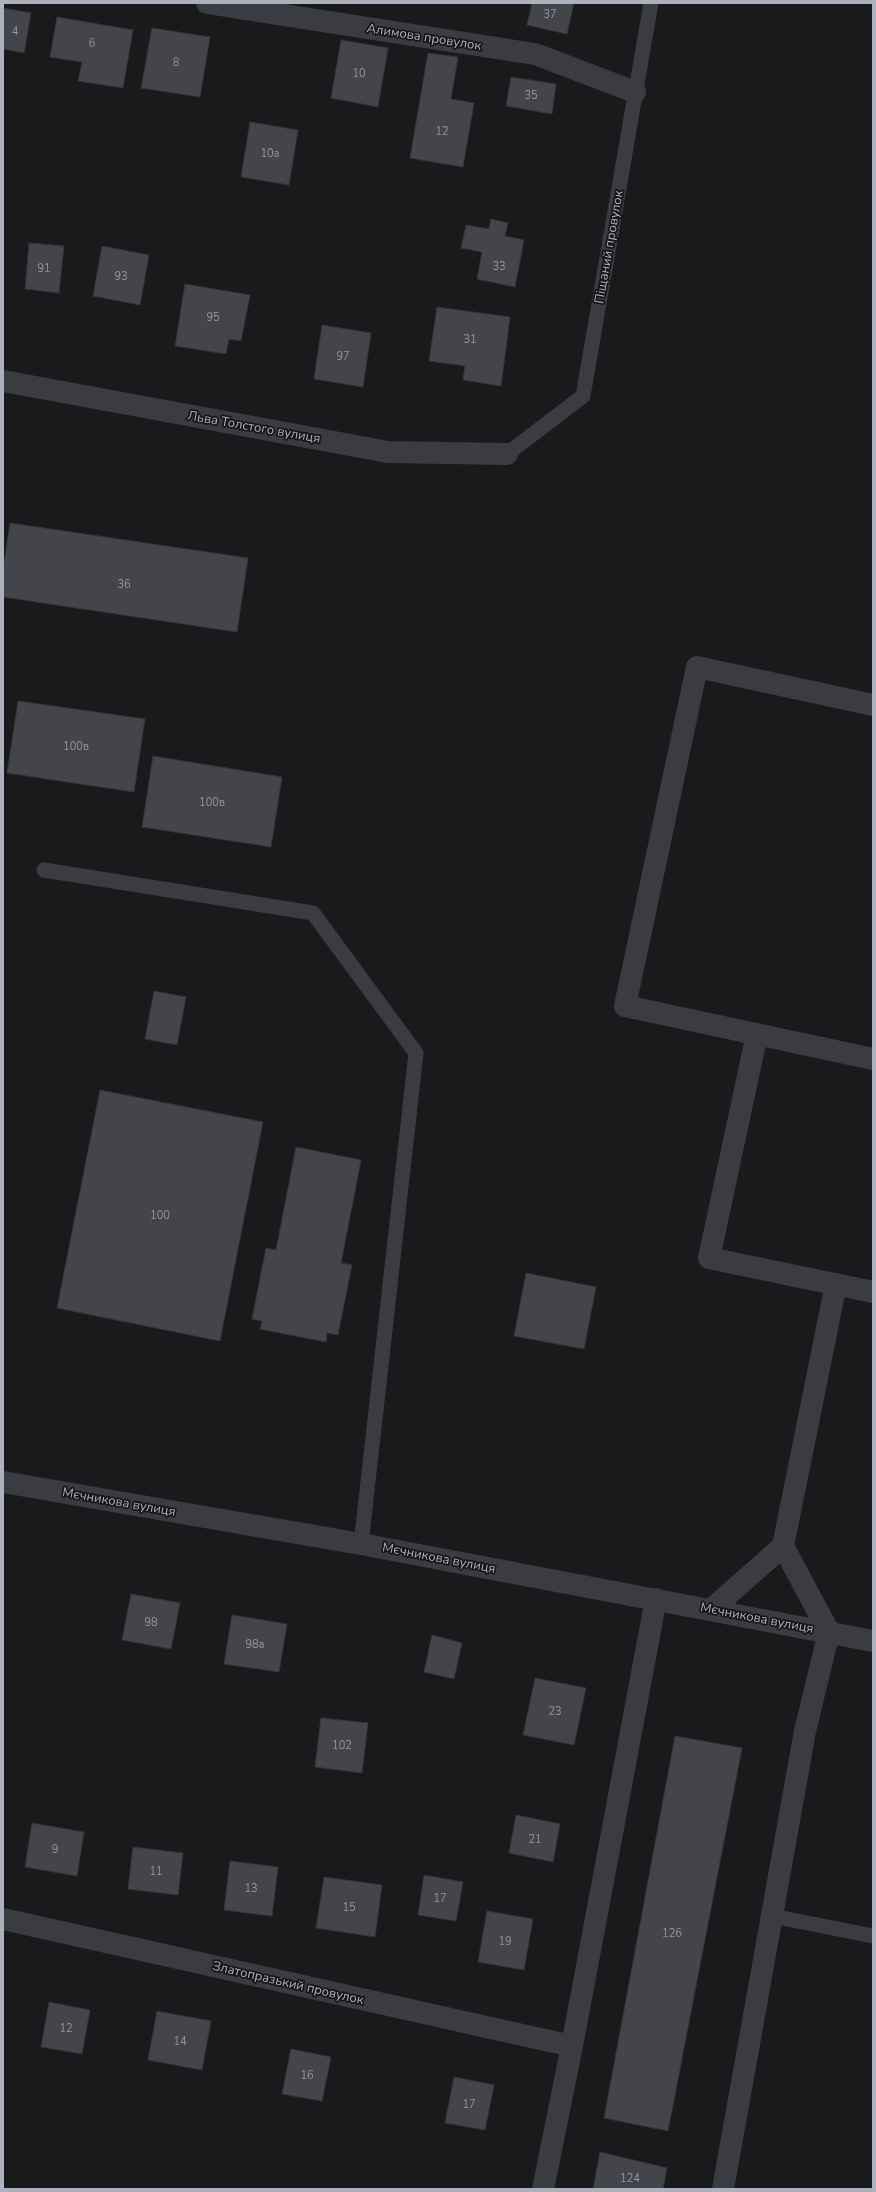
<svg xmlns="http://www.w3.org/2000/svg" width="876" height="2192" viewBox="0 0 876 2192" font-family="'Nunito Sans',sans-serif">
	<style>
		.building { fill: #44454a; stroke: #343439 }
		.lines { fill: none; stroke-linecap: round; stroke-linejoin: round }
		.lane { stroke: #3b3c42; stroke-width: 15 }
		.street { stroke: #3b3c42; stroke-width: 22 }
		.labels { text-anchor: middle; dominant-baseline: central; stroke-width: 3.5; stroke-linejoin: round; paint-order: stroke }
		.number-label { font-size: 11px; fill: #9296a1 }
		.street-label { font-size: 13px; fill: #acb1be; stroke: #151518 }
	</style>
	<rect width="100%" height="100%" fill="#1a1a1d"/>
	<path class="building" d="M 532,3 L 574,3 L 567,34 L 527,25 Z
		M 3,8 L 31,13 L 24,53 L 3,49 Z
		M 57,17 L 133,30 L 123,88 L 78,81 L 82,62 L 50,57 Z
		M 152,28 L 210,37 L 200,97 L 141,88 Z
		M 341,40 L 388,48 L 378,107 L 331,98 Z
		M 428,53 L 458,57 L 451,99 L 474,103 L 463,167 L 410,158 Z
		M 511,77 L 556,84 L 552,114 L 506,106 Z
		M 250,122 L 298,130 L 289,185 L 241,177 Z
		M 491,219 L 508,223 L 505,236 L 524,240 L 515,287 L 477,279 L 482,252 L 461,248 L 466,225 L 489,229 Z
		M 29,243 L 64,246 L 59,293 L 25,289 Z
		M 102,246 L 149,255 L 140,305 L 93,296 Z
		M 185,284 L 250,295 L 241,341 L 229,339 L 226,354 L 175,346 Z
		M 437,307 L 510,317 L 501,386 L 463,380 L 465,366 L 429,361 Z
		M 322,325 L 371,333 L 363,387 L 314,379 Z
		M 10,523 L 248,558 L 237,632 L 3,597 L 3,570 Z
		M 18,701 L 145,719 L 134,792 L 7,773 Z
		M 153,756 L 282,777 L 271,847 L 142,827 Z
		M 154,991 L 186,997 L 177,1045 L 145,1039 Z
		M 100,1090 L 263,1122 L 220,1341 L 57,1308 Z
		M 296,1147 L 361,1160 L 341,1263 L 352,1265 L 338,1335 L 327,1333 L 326,1342 L 260,1329 L 262,1321 L 252,1319 L 266,1248 L 276,1250 Z
		M 526,1273 L 596,1287 L 584,1349 L 514,1336 Z
		M 131,1594 L 180,1603 L 171,1649 L 122,1640 Z
		M 232,1615 L 287,1624 L 279,1672 L 224,1664 Z
		M 432,1635 L 462,1643 L 454,1679 L 424,1672 Z
		M 535,1678 L 586,1688 L 574,1745 L 523,1735 Z
		M 321,1718 L 368,1723 L 362,1773 L 315,1767 Z
		M 675,1736 L 742,1748 L 668,2131 L 604,2118 Z
		M 516,1815 L 560,1824 L 553,1862 L 509,1853 Z
		M 32,1823 L 84,1832 L 77,1876 L 25,1867 Z
		M 133,1847 L 183,1853 L 178,1895 L 128,1889 Z
		M 230,1861 L 278,1867 L 272,1916 L 224,1910 Z
		M 424,1875 L 463,1882 L 456,1921 L 418,1915 Z
		M 324,1877 L 382,1885 L 375,1937 L 316,1928 Z
		M 487,1911 L 533,1919 L 524,1970 L 478,1962 Z
		M 49,2002 L 90,2010 L 82,2054 L 41,2047 Z
		M 157,2011 L 211,2021 L 202,2070 L 148,2060 Z
		M 291,2049 L 331,2057 L 322,2101 L 282,2094 Z
		M 454,2077 L 494,2085 L 485,2130 L 445,2123 Z
		M 600,2152 L 667,2168 L 663,2189 L 593,2189 Z"/>
	<g class="lines">
		<path class="lane" d="M 507,454 L 583,396 L 651,3
			M 44,870 L 313,913 L 416,1053 L 361,1544
			M 772,1916 L 873,1936"/>
		<path class="street" d="M 207,3 L 535,54 L 635,92
			M 3,381 L 388,452 L 507,454
			M 873,705 L 697,667 L 625,1006 L 873,1059
			M 757,1034 L 709,1258 L 873,1292
			M 3,1482 L 361,1544 L 873,1641
			M 783,1546 L 836,1284
			M 712,1609 L 783,1546 L 829,1632 L 805,1731 L 723,2189
			M 3,1919 L 572,2046
			M 543,2189 L 572,2046 L 656,1599"/>
	</g>
	<g class="labels">
		<g class="number-label">
			<text x="550" y="14">37</text>
			<text x="15" y="31">4</text>
			<text x="92" y="43">6</text>
			<text x="176" y="62">8</text>
			<text x="359" y="73">10</text>
			<text x="531" y="95">35</text>
			<text x="442" y="131">12</text>
			<text x="270" y="153">10а</text>
			<text x="499" y="266">33</text>
			<text x="44" y="268">91</text>
			<text x="121" y="276">93</text>
			<text x="213" y="317">95</text>
			<text x="470" y="339">31</text>
			<text x="343" y="356">97</text>
			<text x="124" y="584">36</text>
			<text x="76" y="746">100в</text>
			<text x="212" y="802">100в</text>
			<text x="160" y="1215">100</text>
			<text x="151" y="1622">98</text>
			<text x="255" y="1644">98а</text>
			<text x="555" y="1711">23</text>
			<text x="342" y="1745">102</text>
			<text x="535" y="1839">21</text>
			<text x="55" y="1849">9</text>
			<text x="156" y="1871">11</text>
			<text x="251" y="1888">13</text>
			<text x="440" y="1898">17</text>
			<text x="349" y="1907">15</text>
			<text x="672" y="1933">126</text>
			<text x="505" y="1941">19</text>
			<text x="66" y="2028">12</text>
			<text x="180" y="2041">14</text>
			<text x="307" y="2075">16</text>
			<text x="469" y="2104">17</text>
			<text x="630" y="2178">124</text>
		</g>
		<g class="street-label">
			<text transform="translate(424 37) rotate(9)">Алимова провулок</text>
			<text transform="translate(609 247) rotate(-80)">Піщаний провулок</text>
			<text transform="translate(254 427) rotate(10)">Льва Толстого вулиця</text>
			<text transform="translate(119 1502) rotate(10)">Мєчникова вулиця</text>
			<text transform="translate(439 1558) rotate(11)">Мєчникова вулиця</text>
			<text transform="translate(757 1618) rotate(11)">Мєчникова вулиця</text>
			<text transform="translate(288 1983) rotate(13)">Златопразький провулок</text>
		</g>
	</g>
	<rect width="876" height="2192" fill="none" stroke="#acb1be" stroke-width="8"/>
</svg>
